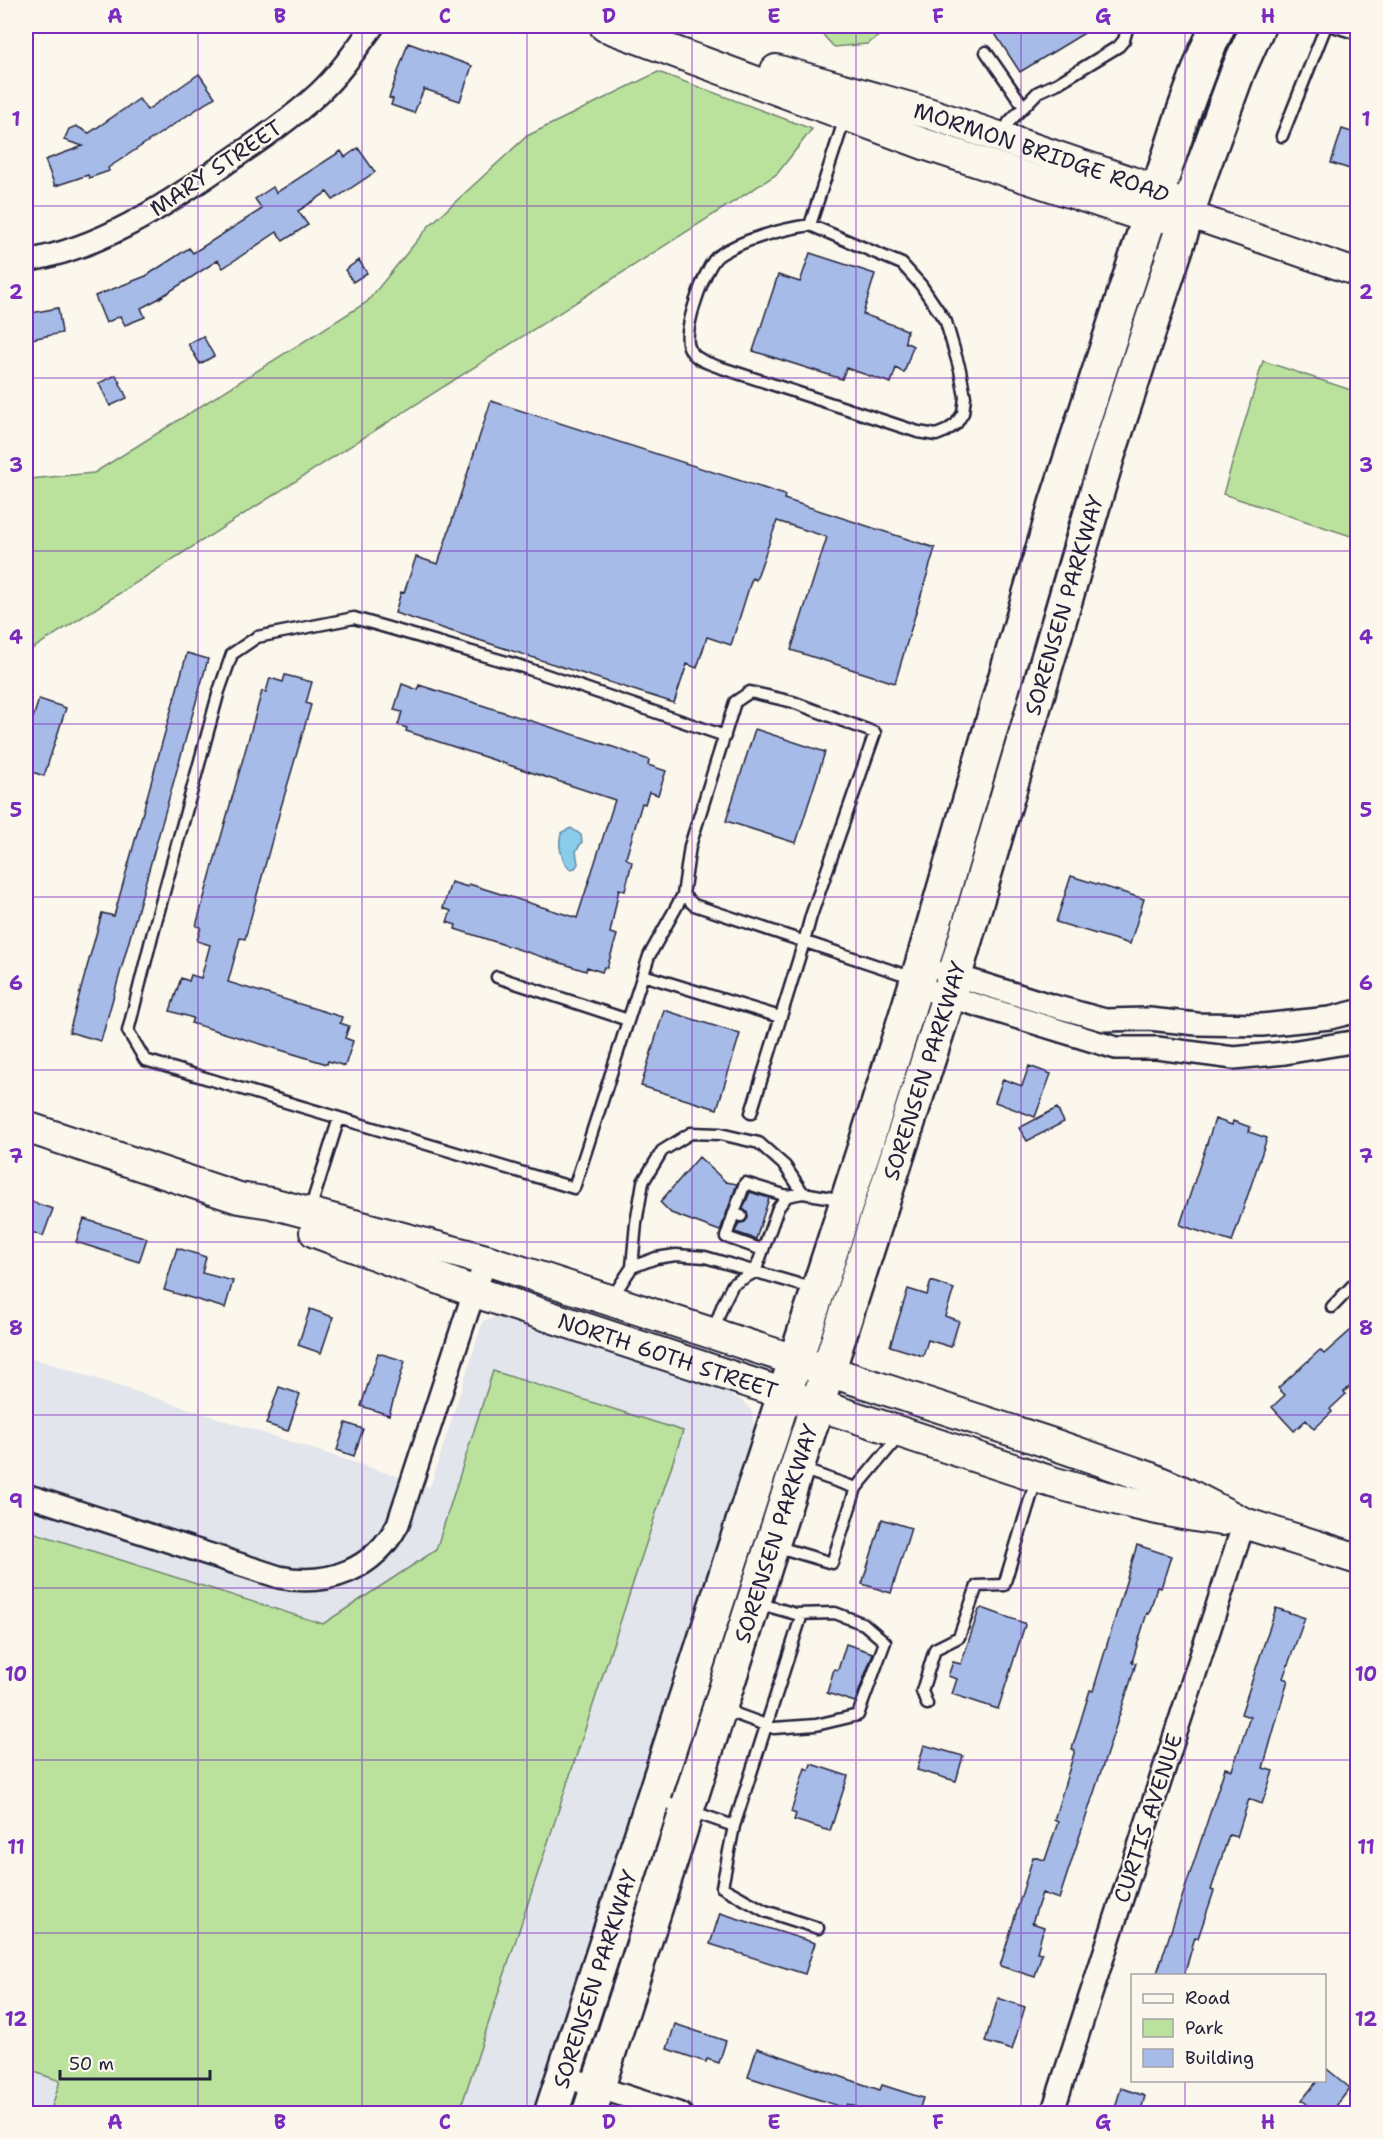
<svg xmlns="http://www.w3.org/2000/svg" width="1383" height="2139" viewBox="0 0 1383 2139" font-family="'Shantell Sans',sans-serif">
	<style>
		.built { fill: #e2e5eb }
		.green { fill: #bbe29d; stroke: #6e826c; stroke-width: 1.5 }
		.water { fill: #8acdeb; stroke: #6089a5; stroke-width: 1.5 }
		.building { fill: #a7bbe9; stroke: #22223b; stroke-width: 1.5 }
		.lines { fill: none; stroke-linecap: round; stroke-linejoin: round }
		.service-casing { stroke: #22223b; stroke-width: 15 }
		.minor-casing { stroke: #22223b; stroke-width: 26 }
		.tertiary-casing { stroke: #22223b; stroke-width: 30 }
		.secondary-casing { stroke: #22223b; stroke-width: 34 }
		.primary-casing { stroke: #22223b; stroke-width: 38 }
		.service { stroke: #fbf7ec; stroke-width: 10 }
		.minor { stroke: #fbf7ec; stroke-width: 21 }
		.tertiary { stroke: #fbf7ec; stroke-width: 26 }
		.secondary { stroke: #fbf7ec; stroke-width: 30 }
		.primary { stroke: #fbf7ec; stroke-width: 33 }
		.grid { fill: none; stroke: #7b2cbf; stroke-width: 1.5; stroke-opacity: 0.55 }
		.labels { text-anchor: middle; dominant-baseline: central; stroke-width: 4.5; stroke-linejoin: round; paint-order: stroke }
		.street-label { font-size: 22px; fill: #22223b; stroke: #fbf7ec }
		.neatline { fill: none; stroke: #7b2cbf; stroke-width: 2 }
		.grid-label { font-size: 20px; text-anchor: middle; font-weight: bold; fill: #7b2cbf }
	</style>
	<rect width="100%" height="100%" fill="#fbf7ec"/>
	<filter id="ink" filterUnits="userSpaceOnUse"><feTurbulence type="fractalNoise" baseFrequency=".0167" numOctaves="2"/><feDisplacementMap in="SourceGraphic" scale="12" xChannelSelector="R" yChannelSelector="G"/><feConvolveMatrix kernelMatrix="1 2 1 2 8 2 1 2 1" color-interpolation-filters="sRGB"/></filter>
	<g filter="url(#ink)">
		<path class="built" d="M 497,1317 L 717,1388 L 743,1401 L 751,1410 L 754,1423 L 753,1432 L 532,2113 L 26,2114 L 26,1356 L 430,1487 L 483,1321 Z"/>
		<path class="green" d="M 815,26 L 893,26 L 867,44 L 834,47 Z
			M 658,72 L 812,129 L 777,174 L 26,653 L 26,478 L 29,479 L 94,473 L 367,302 L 429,226 L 527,136 Z
			M 1263,361 L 1357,392 L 1357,538 L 1223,494 Z
			M 493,1371 L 683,1431 L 459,2113 L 50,2113 L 60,2081 L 26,2069 L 26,1530 L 323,1624 L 436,1550 Z"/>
		<path class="water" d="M 571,828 L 581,835 L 582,842 L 576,851 L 578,864 L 575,868 L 570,869 C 561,861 557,842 562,832 Z"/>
		<path class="building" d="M 990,26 L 1096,26 L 1020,72 Z
			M 408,43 L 472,66 L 460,101 L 424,89 L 414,113 L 391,105 L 393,99 L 389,98 Z
			M 199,74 L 215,97 L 108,168 L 109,171 L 89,178 L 88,175 L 55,186 L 45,160 L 83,146 L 64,140 L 69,129 L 76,126 L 89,133 L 139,99 L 147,110 Z
			M 1342,129 L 1358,134 L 1358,167 L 1355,166 L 1353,170 L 1331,163 Z
			M 358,148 L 375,172 L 333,200 L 327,192 L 298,211 L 308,225 L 283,241 L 277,232 L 223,268 L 218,260 L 158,299 L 141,308 L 145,317 L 125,325 L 120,316 L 106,323 L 95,296 L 146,276 L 189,248 L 193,253 L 262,209 L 255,199 L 273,187 L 276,193 L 341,151 L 345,157 Z
			M 810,253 L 875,274 L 863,314 L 907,330 L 905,342 L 913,346 L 904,373 L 896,368 L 891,383 L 846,368 L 842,379 L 753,351 L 778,275 L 800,282 Z
			M 359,260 L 367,273 L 353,282 L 345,270 Z
			M 58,308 L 62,333 L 26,340 L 26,314 Z
			M 203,336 L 214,356 L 200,364 L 188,344 Z
			M 116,375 L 127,398 L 110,406 L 99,383 Z
			M 491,401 L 785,495 L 784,499 L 935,548 L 895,683 L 791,650 L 827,537 L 777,521 L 756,580 L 752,578 L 731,645 L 707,637 L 697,668 L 687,664 L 674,703 L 395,613 L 401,592 L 404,593 L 416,557 L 438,564 Z
			M 187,653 L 208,659 L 101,1041 L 69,1032 L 102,913 L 114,916 Z
			M 285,675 L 312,682 L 306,703 L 311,705 L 281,807 L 245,939 L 240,938 L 228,982 L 342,1017 L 340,1023 L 349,1026 L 345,1038 L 353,1041 L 345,1066 L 328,1061 L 327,1064 L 191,1023 L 193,1018 L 170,1011 L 181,978 L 189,981 L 191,975 L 201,978 L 210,945 L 197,941 L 201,927 L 196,926 L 262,691 L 266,692 L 270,678 L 283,682 Z
			M 402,684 L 418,690 L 419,685 L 616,748 L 649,760 L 648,765 L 666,771 L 658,795 L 649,792 L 645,804 L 642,803 L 626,858 L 632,862 L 625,891 L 619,889 L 610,933 L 617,935 L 607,968 L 604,967 L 602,972 L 587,967 L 586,971 L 455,929 L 456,925 L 447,922 L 451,911 L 443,908 L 451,882 L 468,887 L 469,884 L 577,918 L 615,800 L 406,731 L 407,728 L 398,725 L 402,712 L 394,710 Z
			M 39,699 L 66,708 L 44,776 L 26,770 L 26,740 Z
			M 755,729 L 825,752 L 796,843 L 726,821 Z
			M 1071,876 L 1144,899 L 1130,944 L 1056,922 Z
			M 664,1010 L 740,1034 L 717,1109 L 641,1086 Z
			M 1029,1066 L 1051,1074 L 1035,1117 L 995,1102 L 1003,1079 L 1022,1086 Z
			M 1057,1108 L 1064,1122 L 1027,1141 L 1019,1128 Z
			M 1215,1119 L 1232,1125 L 1233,1121 L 1250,1127 L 1249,1132 L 1267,1138 L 1232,1242 L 1180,1225 Z
			M 699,1157 L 726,1182 L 737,1184 L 720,1231 L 671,1213 L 660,1202 Z
			M 750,1192 L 769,1198 L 756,1239 L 735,1232 L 739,1223 L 745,1222 L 748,1218 L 747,1212 L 743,1209 Z
			M 26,1200 L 53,1209 L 43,1236 L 26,1230 Z
			M 84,1219 L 147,1238 L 139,1262 L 76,1242 Z
			M 177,1248 L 206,1257 L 202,1273 L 233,1281 L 225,1308 L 164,1290 Z
			M 931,1281 L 954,1289 L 945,1316 L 959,1321 L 951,1347 L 928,1340 L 923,1356 L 890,1346 L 908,1289 L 927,1295 Z
			M 310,1309 L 333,1317 L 321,1353 L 298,1345 Z
			M 1358,1324 L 1358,1379 L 1344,1392 L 1346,1394 L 1330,1409 L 1332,1412 L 1314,1429 L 1306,1420 L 1294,1431 L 1272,1407 L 1285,1395 L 1278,1388 L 1320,1350 L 1324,1354 Z
			M 378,1353 L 405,1361 L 389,1415 L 361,1406 Z
			M 279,1387 L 300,1394 L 288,1431 L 266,1424 Z
			M 346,1423 L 363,1429 L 354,1456 L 337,1450 Z
			M 882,1519 L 911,1528 L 891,1593 L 862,1584 Z
			M 1137,1545 L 1171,1556 L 1161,1588 L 1157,1587 L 1149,1614 L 1147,1613 L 1132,1662 L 1136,1663 L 1130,1683 L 1059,1899 L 1042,1893 L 1032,1923 L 1044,1927 L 1037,1952 L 1042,1953 L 1035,1977 L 1000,1966 L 1033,1857 L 1045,1860 L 1058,1822 L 1054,1820 L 1075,1750 L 1072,1749 L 1090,1690 L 1093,1691 Z
			M 982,1608 L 1024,1623 L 1025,1625 L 998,1709 L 952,1694 L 957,1679 L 948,1676 L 953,1662 L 961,1664 L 979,1610 Z
			M 1276,1608 L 1305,1618 L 1283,1678 L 1288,1680 L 1263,1768 L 1273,1771 L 1262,1804 L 1249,1799 L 1237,1837 L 1229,1835 L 1211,1890 L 1214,1891 L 1198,1938 L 1195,1937 L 1184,1976 L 1156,1976 L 1225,1768 L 1232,1770 L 1250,1717 L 1241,1714 Z
			M 846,1644 L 873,1653 L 855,1702 L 827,1693 L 834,1669 L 838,1670 Z
			M 924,1745 L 963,1756 L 956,1781 L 917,1770 Z
			M 811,1764 L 848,1776 L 830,1831 L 794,1820 L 796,1814 L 791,1812 L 805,1768 L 809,1770 Z
			M 720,1913 L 815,1943 L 805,1974 L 710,1944 Z
			M 998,1998 L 1025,2007 L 1012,2050 L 985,2042 Z
			M 675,2024 L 726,2041 L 719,2063 L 707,2059 L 706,2062 L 667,2049 Z
			M 757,2048 L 880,2090 L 882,2085 L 923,2098 L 918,2114 L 877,2114 L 847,2104 L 845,2108 L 748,2077 Z
			M 1327,2069 L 1350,2088 L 1330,2114 L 1319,2114 L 1302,2100 L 1318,2080 L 1324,2080 L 1324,2073 Z
			M 1121,2088 L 1145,2096 L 1140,2114 L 1113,2114 Z"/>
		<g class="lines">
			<defs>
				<path id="service" d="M 1333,26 L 1358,34
					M 986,52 L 1024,107
					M 1002,135 L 1009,122 L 1038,92 L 1058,83 L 1119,46 L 1124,40 L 1127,29 L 1125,26
					M 1282,136 L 1326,26
					M 810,225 L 902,264 L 921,285 L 946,322 L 960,370 L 965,397 L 963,413 L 956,424 L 946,431 L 936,435 L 918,432 L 719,367 C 708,363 693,359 689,347 C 682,332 705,266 718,256 C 740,240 783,229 810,225 L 845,118
					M 683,895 L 649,956 L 574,1188 L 145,1060 L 128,1031 L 152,936 L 219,691 L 232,654 L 257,637 L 354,618 L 517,665 L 725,736
					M 643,975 L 780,1017
					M 497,977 L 628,1020
					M 751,1113 L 804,942 L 811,916 L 875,733 L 793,702 L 750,692 L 735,702 L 690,846 L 683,895 L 694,905 L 914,978
					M 310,1210 L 339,1118
					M 734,1213 L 726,1237 L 763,1250
					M 741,1216 L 734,1213 L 745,1183 L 787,1196
					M 632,1267 L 636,1223 L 643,1182 L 662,1151 L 691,1133 L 720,1134 L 759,1143 L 785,1166 L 803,1193
					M 611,1299 L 632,1267 L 656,1258 L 676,1255 L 705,1257 L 815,1289
					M 1332,1307 L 1358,1280
					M 713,1332 L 723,1304 L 733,1284 L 755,1272 L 778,1208 L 787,1196 L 803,1193 L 844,1200
					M 856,1488 L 900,1435
					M 775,1546 L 832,1563 L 856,1488 L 801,1469
					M 927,1704 L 922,1691 L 935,1649 L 959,1637 L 977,1586 L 1004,1585 L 1036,1480
					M 722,1709 L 774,1728 L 816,1725 L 858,1715 L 885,1642 L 864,1624 L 835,1613 L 796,1614 L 757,1603
					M 656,1799 L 734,1826 L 802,1614
					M 734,1826 L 722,1887 L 765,1911 L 818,1928"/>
				<path id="minor" d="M 26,261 C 101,248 163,207 225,164 C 257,142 290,120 319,93 C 340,73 357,48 373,26
					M 944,972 L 1050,1005 L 1105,1020 L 1149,1019 L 1197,1024 L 1262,1025 L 1330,1018 L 1358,1011
					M 915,986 L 1116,1048 L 1157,1048 L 1234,1058 L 1285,1053 L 1358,1041
					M 26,1495 L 279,1577 C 327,1587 374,1570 398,1524 L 467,1313 L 486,1260
					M 563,2076 L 681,2114
					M 1052,2114 L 1244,1523"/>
				<path id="tertiary" d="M 1188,214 L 1358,273"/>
				<g id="secondary">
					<path d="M 605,26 L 924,144 L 1149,218 L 1173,216"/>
					<path id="s1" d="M 776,70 L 928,113 L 1158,191 L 1178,206"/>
					<path d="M 26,1127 L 239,1198 L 271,1203 L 486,1260 L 1050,1443 L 1148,1477 L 1188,1494 L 1244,1523 L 1358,1559"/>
					<path id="s2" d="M 315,1232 L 475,1292 L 1052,1482 C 1109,1498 1164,1513 1223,1520"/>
				</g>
				<g id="primary">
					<path id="s3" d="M 551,2114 L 865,1146 L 922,965 L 1056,504 L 1184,111 L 1206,52 L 1218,26"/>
					<path id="s4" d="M 589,2114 L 948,998 L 1107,458 L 1200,175 L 1238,71 L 1258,26"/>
				</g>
			</defs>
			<use href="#service" class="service-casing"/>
			<use href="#minor" class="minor-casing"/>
			<use href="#tertiary" class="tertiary-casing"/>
			<use href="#secondary" class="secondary-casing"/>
			<use href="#primary" class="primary-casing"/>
			<use href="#service" class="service"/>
			<use href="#minor" class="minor"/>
			<use href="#tertiary" class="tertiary"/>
			<use href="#secondary" class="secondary"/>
			<use href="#primary" class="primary"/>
		</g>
	</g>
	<path class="grid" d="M 198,26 L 198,2114M 362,26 L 362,2114M 527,26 L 527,2114M 692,26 L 692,2114M 856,26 L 856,2114M 1021,26 L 1021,2114M 1185,26 L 1185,1976M 26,206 L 1358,206M 26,378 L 1358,378M 26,551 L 1358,551M 26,724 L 1358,724M 26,897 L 1358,897M 26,1070 L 1358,1070M 26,1242 L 1358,1242M 26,1415 L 1358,1415M 26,1588 L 1358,1588M 26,1760 L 1358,1760M 26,1933 L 1358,1933M 1185,2080 L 1185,2114"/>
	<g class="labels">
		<g class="street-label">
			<text stroke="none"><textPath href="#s1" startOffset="278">MORMON BRIDGE ROAD</textPath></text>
			<text transform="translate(216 168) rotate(-34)">MARY STREET</text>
			<text stroke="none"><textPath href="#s4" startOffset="1582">SORENSEN PARKWAY</textPath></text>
			<text stroke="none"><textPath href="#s4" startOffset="1096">SORENSEN PARKWAY</textPath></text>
			<text stroke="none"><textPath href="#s2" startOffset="374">NORTH 60TH STREET</textPath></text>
			<text stroke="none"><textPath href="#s4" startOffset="610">SORENSEN PARKWAY</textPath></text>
			<text transform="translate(1148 1818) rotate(-72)">CURTIS AVENUE</text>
			<text stroke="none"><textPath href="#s3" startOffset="142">SORENSEN PARKWAY</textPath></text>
		</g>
	</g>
	<rect width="1383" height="2139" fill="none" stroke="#fbf7ec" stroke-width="66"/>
	<rect x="1131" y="1974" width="195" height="108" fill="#fbf7ec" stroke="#a4a2a5" stroke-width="1.5"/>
	<rect x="1143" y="1994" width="30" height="9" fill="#fbf7ec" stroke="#a4a2a5" stroke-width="1.5"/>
	<text x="1185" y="2004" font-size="18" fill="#22223b">Road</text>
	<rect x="1143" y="2019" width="30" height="18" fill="#bbe29d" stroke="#a4a2a5" stroke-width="1.5"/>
	<text x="1185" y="2034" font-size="18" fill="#22223b">Park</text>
	<rect x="1143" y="2049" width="30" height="18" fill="#a7bbe9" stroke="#a4a2a5" stroke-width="1.5"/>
	<text x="1185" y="2064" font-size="18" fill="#22223b">Building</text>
	<path d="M60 2070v9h150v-9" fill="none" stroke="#22223b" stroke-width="3"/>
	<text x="69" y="2070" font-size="18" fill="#22223b" stroke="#fbf7ec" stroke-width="4.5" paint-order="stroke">50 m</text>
	<rect x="33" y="33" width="1317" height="2073" class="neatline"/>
	<g class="grid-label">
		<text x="115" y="23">A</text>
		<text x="280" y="23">B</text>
		<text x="445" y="23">C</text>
		<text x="609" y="23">D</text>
		<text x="774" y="23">E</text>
		<text x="938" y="23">F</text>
		<text x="1103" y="23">G</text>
		<text x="1268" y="23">H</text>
		<text x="16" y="126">1</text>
		<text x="1366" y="126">1</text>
		<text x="16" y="299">2</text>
		<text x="1366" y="299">2</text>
		<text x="16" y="472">3</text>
		<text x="1366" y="472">3</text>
		<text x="16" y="644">4</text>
		<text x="1366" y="644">4</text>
		<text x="16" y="817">5</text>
		<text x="1366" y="817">5</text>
		<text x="16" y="990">6</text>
		<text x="1366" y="990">6</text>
		<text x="16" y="1163">7</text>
		<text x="1366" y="1163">7</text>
		<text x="16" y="1335">8</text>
		<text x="1366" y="1335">8</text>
		<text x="16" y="1508">9</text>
		<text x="1366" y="1508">9</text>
		<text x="16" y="1681">10</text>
		<text x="1366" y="1681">10</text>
		<text x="16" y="1854">11</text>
		<text x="1366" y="1854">11</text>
		<text x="16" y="2026">12</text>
		<text x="1366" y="2026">12</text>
		<text x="115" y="2129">A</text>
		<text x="280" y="2129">B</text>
		<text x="445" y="2129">C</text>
		<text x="609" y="2129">D</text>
		<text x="774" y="2129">E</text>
		<text x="938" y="2129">F</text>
		<text x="1103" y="2129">G</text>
		<text x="1268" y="2129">H</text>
	</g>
</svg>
